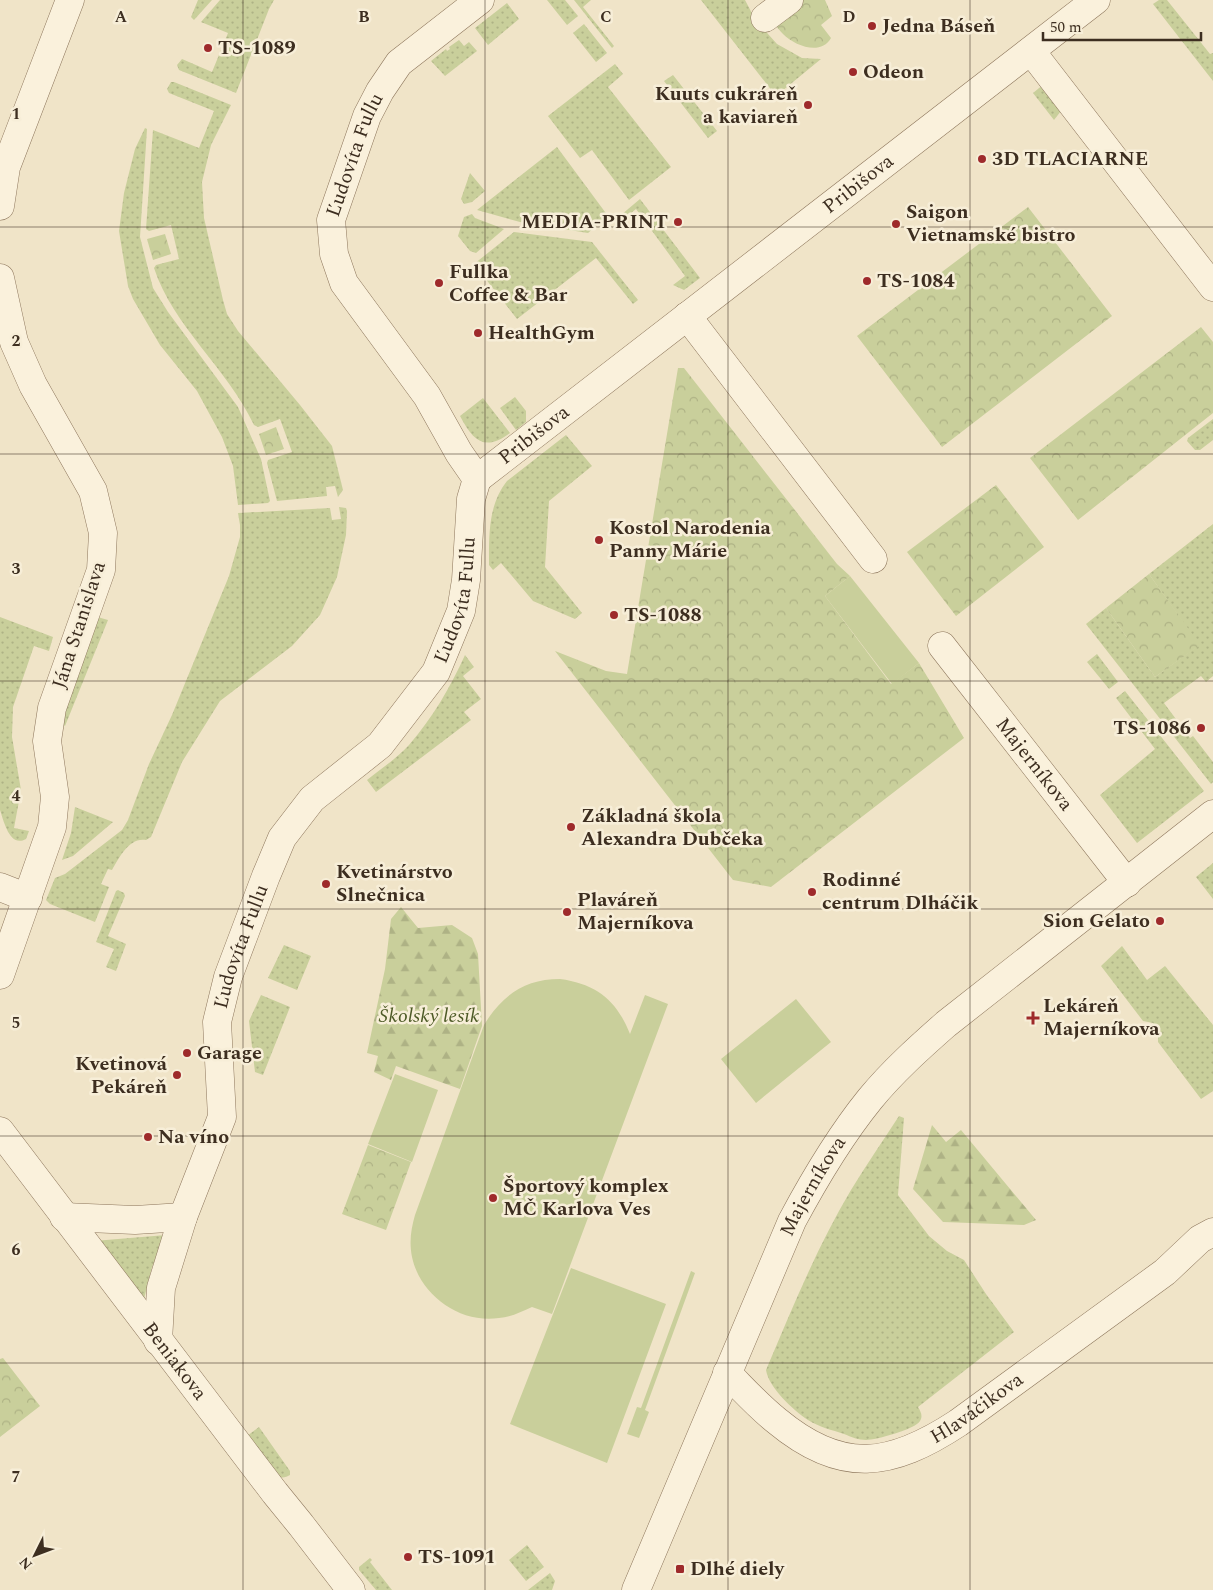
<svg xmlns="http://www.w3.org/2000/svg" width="1213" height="1590" viewBox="0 0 1213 1590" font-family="Spectral,serif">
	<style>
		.grass { fill: url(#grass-dots) }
		.forest { fill: url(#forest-firs) }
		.park { fill: url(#park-crowns) }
		.garden { fill: #c9cf9b }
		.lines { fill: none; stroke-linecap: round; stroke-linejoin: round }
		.minor-casing { stroke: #8d765c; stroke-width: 29 }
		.minor { stroke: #faf1dc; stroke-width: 28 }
		.grid { fill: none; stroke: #3d2e20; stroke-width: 1; stroke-opacity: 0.55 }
		.poi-dot { fill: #9e2a2b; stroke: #f7eed8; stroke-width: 2 }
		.labels { text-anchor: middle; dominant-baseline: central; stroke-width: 5; stroke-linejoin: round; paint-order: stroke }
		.poi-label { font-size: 20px; font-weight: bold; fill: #3d2e20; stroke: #f7eed8; text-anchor: start }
		.street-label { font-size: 20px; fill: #3d2e20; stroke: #f7eed8 }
		.park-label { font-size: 20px; font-style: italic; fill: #4d5a26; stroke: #f7eed8 }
		.grid-label { font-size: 16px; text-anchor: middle; font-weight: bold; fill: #3d2e20; stroke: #f7eed8; stroke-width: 5; stroke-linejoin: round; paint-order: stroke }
	</style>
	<defs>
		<pattern id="grass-dots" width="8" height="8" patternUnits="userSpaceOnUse" patternTransform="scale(1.25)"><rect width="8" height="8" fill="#c9cf9b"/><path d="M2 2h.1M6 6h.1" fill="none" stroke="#aeb285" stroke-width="1.8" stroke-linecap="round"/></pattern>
		<pattern id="forest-firs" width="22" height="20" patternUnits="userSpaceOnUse" patternTransform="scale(1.25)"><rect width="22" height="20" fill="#c9cf9b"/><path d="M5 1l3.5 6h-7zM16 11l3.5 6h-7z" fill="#aeb285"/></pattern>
		<pattern id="park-crowns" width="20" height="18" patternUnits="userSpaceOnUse" patternTransform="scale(1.25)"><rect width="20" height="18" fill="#c9cf9b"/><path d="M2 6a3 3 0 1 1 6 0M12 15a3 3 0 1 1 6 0" fill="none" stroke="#aeb285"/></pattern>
	</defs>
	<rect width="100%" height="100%" fill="#f0e4c8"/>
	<path class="grass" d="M 198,0 L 212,0 L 194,20 L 191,17 Z
		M 220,0 L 274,0 L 269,9 L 236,93 L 179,70 L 177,65 L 182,59 L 212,72 L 228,33 L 201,22 Z
		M 547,0 L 565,0 L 578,16 L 567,25 Z
		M 574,0 L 591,0 L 583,7 L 614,46 L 612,48 Z
		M 701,0 L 745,0 L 756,21 L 753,24 L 756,27 L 759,24 L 777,44 L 802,58 L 821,59 L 776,96 Z
		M 1159,0 L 1167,0 L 1210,54 L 1213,53 L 1213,81 L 1153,4 Z
		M 507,3 L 519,19 L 488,45 L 475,28 Z
		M 584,24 L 607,53 L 596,62 L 573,33 Z
		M 459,40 L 464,46 L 469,42 L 477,51 L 445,76 L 431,61 L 446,49 L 447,51 L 450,49 L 449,47 Z
		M 615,64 L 623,74 L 608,87 L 671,167 L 629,200 L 592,150 L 580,158 L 548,116 Z
		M 673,75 L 717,131 L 708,138 L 664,81 Z
		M 171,82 L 174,82 L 231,105 L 211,145 L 202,182 L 204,218 L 223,300 L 227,314 L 238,331 L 300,405 L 332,446 L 343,490 L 338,497 L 335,486 L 326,487 L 327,496 L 277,501 L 267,463 L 268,460 L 292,452 L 280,419 L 258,427 L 254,425 C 227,368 173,326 154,268 L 156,265 L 179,259 L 171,225 L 149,231 L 146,229 L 153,130 L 199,148 L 214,111 L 169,93 L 167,89 Z
		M 1044,84 L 1061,111 L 1054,120 L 1033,93 Z
		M 145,128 L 147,129 L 140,237 L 153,288 L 168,312 L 238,407 L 261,459 L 270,501 L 268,503 L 238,505 L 233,466 L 222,437 L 197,391 L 160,345 L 133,299 L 128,286 L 119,231 L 124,193 L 135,149 Z
		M 557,147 L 608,216 L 588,233 L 520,222 L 477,210 Z
		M 470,173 L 485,191 L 472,202 L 464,204 L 461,199 Z
		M 640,199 L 700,278 L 684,290 L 673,285 L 685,276 L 636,209 L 625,218 L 621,215 Z
		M 472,214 L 475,218 L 504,229 L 476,253 L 470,251 L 458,236 L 464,217 Z
		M 514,232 L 592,242 L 638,300 L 633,304 L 596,258 L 517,319 L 474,264 Z
		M 515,397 L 526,411 L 526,422 L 516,430 L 500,408 Z
		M 483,398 L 510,433 C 485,452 473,441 460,416 Z
		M 1213,419 L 1213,440 L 1200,450 L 1195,450 L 1187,441 L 1188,438 Z
		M 566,435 L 592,466 L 549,501 L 545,567 L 582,613 L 575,619 L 533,601 L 501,563 L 493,570 L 489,565 C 489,535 488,505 507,481 Z
		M 339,507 L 346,508 L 347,511 L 346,535 L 337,577 L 320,615 L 292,646 L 220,701 L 182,762 L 151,837 L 146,840 C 129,837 119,858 112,870 L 108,869 L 101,884 L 109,887 L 95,922 L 50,904 L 46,900 L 55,878 L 65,874 L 122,830 L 128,820 L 149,764 L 172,715 L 229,576 L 240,537 L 240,525 L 238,513 L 330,508 L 332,520 L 341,519 Z
		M 1213,524 L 1213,676 L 1206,682 L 1201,676 L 1164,703 L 1190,738 L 1193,736 L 1213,762 L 1213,782 L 1211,784 L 1086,624 L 1106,608 L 1155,677 L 1199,645 L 1149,574 Z
		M 94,616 L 108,620 L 65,726 L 62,724 L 62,720 Z
		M 0,617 L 53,637 L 49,651 L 34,646 L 13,707 L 12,737 L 21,790 L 14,828 L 29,831 L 26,839 C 10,848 4,822 0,810 Z
		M 1097,654 L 1118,682 L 1109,689 L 1087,662 Z
		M 465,655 L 474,667 L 463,676 L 481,699 L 464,712 L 471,720 L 376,792 L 367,780 C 381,769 397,758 409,745 C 433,717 450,688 465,655 Z
		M 1125,691 L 1204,791 L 1137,843 L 1100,795 L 1155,749 L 1116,698 Z
		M 75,807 L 113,822 L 73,856 L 62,860 L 71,833 Z
		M 1213,863 L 1213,899 L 1196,877 Z
		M 118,890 L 124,893 L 125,896 L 108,936 L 126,944 L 116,971 L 106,967 L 114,949 L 96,942 L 116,891 Z
		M 284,945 L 311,956 L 297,990 L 268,978 Z
		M 1122,946 L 1147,980 L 1165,966 L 1213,1025 L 1213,1091 L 1201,1099 L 1158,1042 L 1158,1032 L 1153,1023 L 1143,1021 L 1101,966 Z
		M 261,995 L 290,1007 L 263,1075 L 255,1072 L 249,1021 Z
		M 899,1116 L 904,1118 L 898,1195 L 929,1236 L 947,1251 L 964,1260 L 986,1294 L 1014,1332 L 918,1407 C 921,1412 923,1416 920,1421 C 916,1429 876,1440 866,1440 C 859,1440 851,1437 844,1434 C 832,1430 819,1427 808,1420 C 793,1410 769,1388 766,1370 C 792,1309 817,1247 851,1190 C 866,1165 883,1141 899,1116 Z
		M 166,1235 L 152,1267 L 143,1303 L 94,1241 Z
		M 259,1427 L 290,1471 L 290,1475 C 286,1477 284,1478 279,1477 L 247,1436 Z
		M 527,1545 L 544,1567 L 526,1581 L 509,1560 Z
		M 370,1558 L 372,1560 L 370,1562 L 392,1590 L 376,1590 L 359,1570 L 359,1567 Z
		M 550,1573 L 555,1581 L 552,1590 L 528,1590 Z"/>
	<path class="forest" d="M 401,907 L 418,928 L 452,925 L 472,938 L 478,954 L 482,1026 L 460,1089 L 396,1066 L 391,1080 L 374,1072 L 378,1056 L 367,1053 L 385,969 L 391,919 Z
		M 932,1125 L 946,1142 L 961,1130 L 1036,1220 L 1024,1225 L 943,1222 L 913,1189 Z"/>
	<path class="park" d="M 795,0 L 825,0 L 832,16 L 821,25 L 831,38 C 821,56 795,46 783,34 C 779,30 776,26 773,21 Z
		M 1028,207 L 1112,316 L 942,447 L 857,336 Z
		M 165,234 L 171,254 L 153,260 L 147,239 Z
		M 1201,327 L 1213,342 L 1213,413 L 1078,520 L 1030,458 Z
		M 678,368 L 684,368 L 837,564 L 850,576 L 825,596 L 891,684 L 919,663 L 964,738 L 771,887 L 733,880 L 555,651 L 606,671 L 627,674 Z
		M 276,427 L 284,449 L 266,455 L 259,434 Z
		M 996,485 L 1044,547 L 956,616 L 907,552 Z
		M 1149,574 L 1200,645 L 1155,677 L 1106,608 Z
		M 368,1145 L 411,1162 L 386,1230 L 342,1214 Z
		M 3,1358 L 40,1406 L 0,1437 L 0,1359 Z"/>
	<path class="garden" d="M 850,576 L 919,663 L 892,684 L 825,596 Z
		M 560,979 C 597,984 617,1001 630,1034 L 645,995 L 668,1004 L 552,1314 L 532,1307 C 521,1312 511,1317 499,1318 C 460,1324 420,1295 412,1257 C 409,1242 411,1229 415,1215 L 484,1025 C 502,995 525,979 560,979 Z
		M 796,999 L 831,1042 L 756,1103 L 721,1059 Z
		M 395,1074 L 438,1090 L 412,1162 L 368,1144 Z
		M 571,1268 L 666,1304 L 607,1463 L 510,1424 Z
		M 691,1271 L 695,1273 L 645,1410 L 649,1412 L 639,1438 L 627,1434 L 637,1407 L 641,1408 Z"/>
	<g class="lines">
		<defs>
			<g id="minor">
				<path d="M 765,18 L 789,0"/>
				<path d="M 1031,51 L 1213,287"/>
				<path d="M 0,206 L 6,167 L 70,0"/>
				<path d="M 0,278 L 14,342 L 33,385 L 93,491 L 103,533 L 101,570 L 52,708 L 47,741 L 55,797 L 52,827 L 0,975"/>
				<path d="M 687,316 L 873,559"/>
				<path id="s1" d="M 477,479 L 1096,0"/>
				<path id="s2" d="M 942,646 L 1127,883"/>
				<path d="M 0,887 L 28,898"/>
				<path id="s3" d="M 0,1131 L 275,1493 L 301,1525 L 351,1590"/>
				<path d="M 64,1217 L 135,1220 L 183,1217"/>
				<path id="s4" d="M 158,1341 L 161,1288 L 183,1217 L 222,1117 L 217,1022 L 228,977 L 266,876 L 282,838 L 312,799 L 380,745 L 436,672 L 461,611 L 466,580 L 471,499 L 477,479 L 459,453 L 427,396 L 344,283 L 334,254 L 331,220 L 367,116 L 380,91 L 399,63 L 480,0"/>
				<path id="s5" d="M 727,1373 C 743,1389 759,1407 777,1421 C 842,1475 891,1467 958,1423 L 1165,1272 L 1200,1239 L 1213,1232"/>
				<path id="s6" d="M 636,1590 L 792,1221 C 815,1178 840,1136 870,1099 C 893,1071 920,1047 946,1024 L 1213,814"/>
			</g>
		</defs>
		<use href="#minor" class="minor-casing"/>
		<use href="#minor" class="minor"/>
	</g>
	<path class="grid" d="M 243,0 L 243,1590M 485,0 L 485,1590M 728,0 L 728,1590M 970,0 L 970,1590M 0,227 L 1213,227M 0,454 L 1213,454M 0,681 L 1213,681M 0,909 L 1213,909M 0,1136 L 1213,1136M 0,1363 L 1213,1363"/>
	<g class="poi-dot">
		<circle cx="872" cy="26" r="5"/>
		<circle cx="208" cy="48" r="5"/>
		<circle cx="853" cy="72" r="5"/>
		<circle cx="808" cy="105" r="5"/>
		<circle cx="982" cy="159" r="5"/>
		<circle cx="678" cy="222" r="5"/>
		<circle cx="896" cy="224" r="5"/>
		<circle cx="867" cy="281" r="5"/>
		<circle cx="439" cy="283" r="5"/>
		<circle cx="478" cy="333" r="5"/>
		<circle cx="599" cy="540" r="5"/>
		<circle cx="614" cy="615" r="5"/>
		<circle cx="1201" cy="728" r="5"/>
		<circle cx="571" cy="827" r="5"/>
		<circle cx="326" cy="884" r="5"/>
		<circle cx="812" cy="892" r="5"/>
		<circle cx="567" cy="912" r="5"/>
		<circle cx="1160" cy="921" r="5"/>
		<path d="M1030.5 1010.5h5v5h5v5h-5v5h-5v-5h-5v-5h5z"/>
		<circle cx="187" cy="1053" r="5"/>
		<circle cx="177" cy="1075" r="5"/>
		<circle cx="148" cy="1137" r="5"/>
		<circle cx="493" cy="1198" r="5"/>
		<circle cx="408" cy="1557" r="5"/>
		<rect x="675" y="1564" width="10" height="10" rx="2.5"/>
	</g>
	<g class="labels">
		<g class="poi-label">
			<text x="882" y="26">Jedna Báseň</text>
			<text x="218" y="48">TS-1089</text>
			<text x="863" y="72">Odeon</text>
			<text x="798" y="94" text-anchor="end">Kuuts cukráreň<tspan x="798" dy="23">a kaviareň</tspan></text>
			<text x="992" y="159">3D TLACIARNE</text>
			<text x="906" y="212">Saigon<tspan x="906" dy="23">Vietnamské bistro</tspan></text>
			<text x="668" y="222" text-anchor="end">MEDIA-PRINT</text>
			<text x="449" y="272">Fullka<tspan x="449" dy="23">Coffee &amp; Bar</tspan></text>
			<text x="877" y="281">TS-1084</text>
			<text x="488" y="333">HealthGym</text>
			<text x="609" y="528">Kostol Narodenia<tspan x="609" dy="23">Panny Márie</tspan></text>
			<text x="624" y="615">TS-1088</text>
			<text x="1191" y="728" text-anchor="end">TS-1086</text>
			<text x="581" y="816">Základná škola<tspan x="581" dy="23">Alexandra Dubčeka</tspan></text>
			<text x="336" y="872">Kvetinárstvo<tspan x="336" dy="23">Slnečnica</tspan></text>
			<text x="822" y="880">Rodinné<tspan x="822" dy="23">centrum Dlháčik</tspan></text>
			<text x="577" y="900">Plaváreň<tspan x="577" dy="23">Majerníkova</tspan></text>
			<text x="1150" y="921" text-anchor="end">Sion Gelato</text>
			<text x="1043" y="1006">Lekáreň<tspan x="1043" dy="23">Majerníkova</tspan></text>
			<text x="197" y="1053">Garage</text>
			<text x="167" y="1064" text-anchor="end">Kvetinová<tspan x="167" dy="23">Pekáreň</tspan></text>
			<text x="158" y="1137">Na víno</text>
			<text x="503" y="1186">Športový komplex<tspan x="503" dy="23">MČ Karlova Ves</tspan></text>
			<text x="418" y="1557">TS-1091</text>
			<text x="690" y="1569">Dlhé diely</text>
		</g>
		<g class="street-label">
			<text stroke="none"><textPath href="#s4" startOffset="1324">Ľudovíta Fullu</textPath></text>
			<text stroke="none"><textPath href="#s1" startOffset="482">Pribišova</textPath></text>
			<text stroke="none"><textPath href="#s1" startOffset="72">Pribišova</textPath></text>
			<text stroke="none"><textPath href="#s4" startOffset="829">Ľudovíta Fullu</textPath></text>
			<text transform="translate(79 625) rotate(-72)">Jána Stanislava</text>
			<text stroke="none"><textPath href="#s2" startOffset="150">Majerníkova</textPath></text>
			<text stroke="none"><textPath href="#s4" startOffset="409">Ľudovíta Fullu</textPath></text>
			<text stroke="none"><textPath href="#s6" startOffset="441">Majerníkova</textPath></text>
			<text stroke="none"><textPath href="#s3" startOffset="289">Beniakova</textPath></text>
			<text stroke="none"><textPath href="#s5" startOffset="292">Hlaváčikova</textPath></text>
		</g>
		<g class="park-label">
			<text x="429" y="1016">Školský lesík</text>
		</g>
	</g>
	<g class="grid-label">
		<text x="121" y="22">A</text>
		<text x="364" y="22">B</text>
		<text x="606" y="22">C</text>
		<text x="849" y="22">D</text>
		<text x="16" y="119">1</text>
		<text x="16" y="346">2</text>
		<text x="16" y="574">3</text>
		<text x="16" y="801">4</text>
		<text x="16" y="1028">5</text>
		<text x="16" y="1255">6</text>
		<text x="16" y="1482">7</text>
	</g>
	<g transform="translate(35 1555) rotate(228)" stroke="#f7eed8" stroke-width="4" paint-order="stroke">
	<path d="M0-4L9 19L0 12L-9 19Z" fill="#3d2e20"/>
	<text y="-8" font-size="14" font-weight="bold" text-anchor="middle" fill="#3d2e20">N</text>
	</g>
	<path d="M1043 32v8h158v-8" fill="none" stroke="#3d2e20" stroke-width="2.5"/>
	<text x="1050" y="32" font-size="15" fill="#3d2e20" stroke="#f7eed8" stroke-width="4" paint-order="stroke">50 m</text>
</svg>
